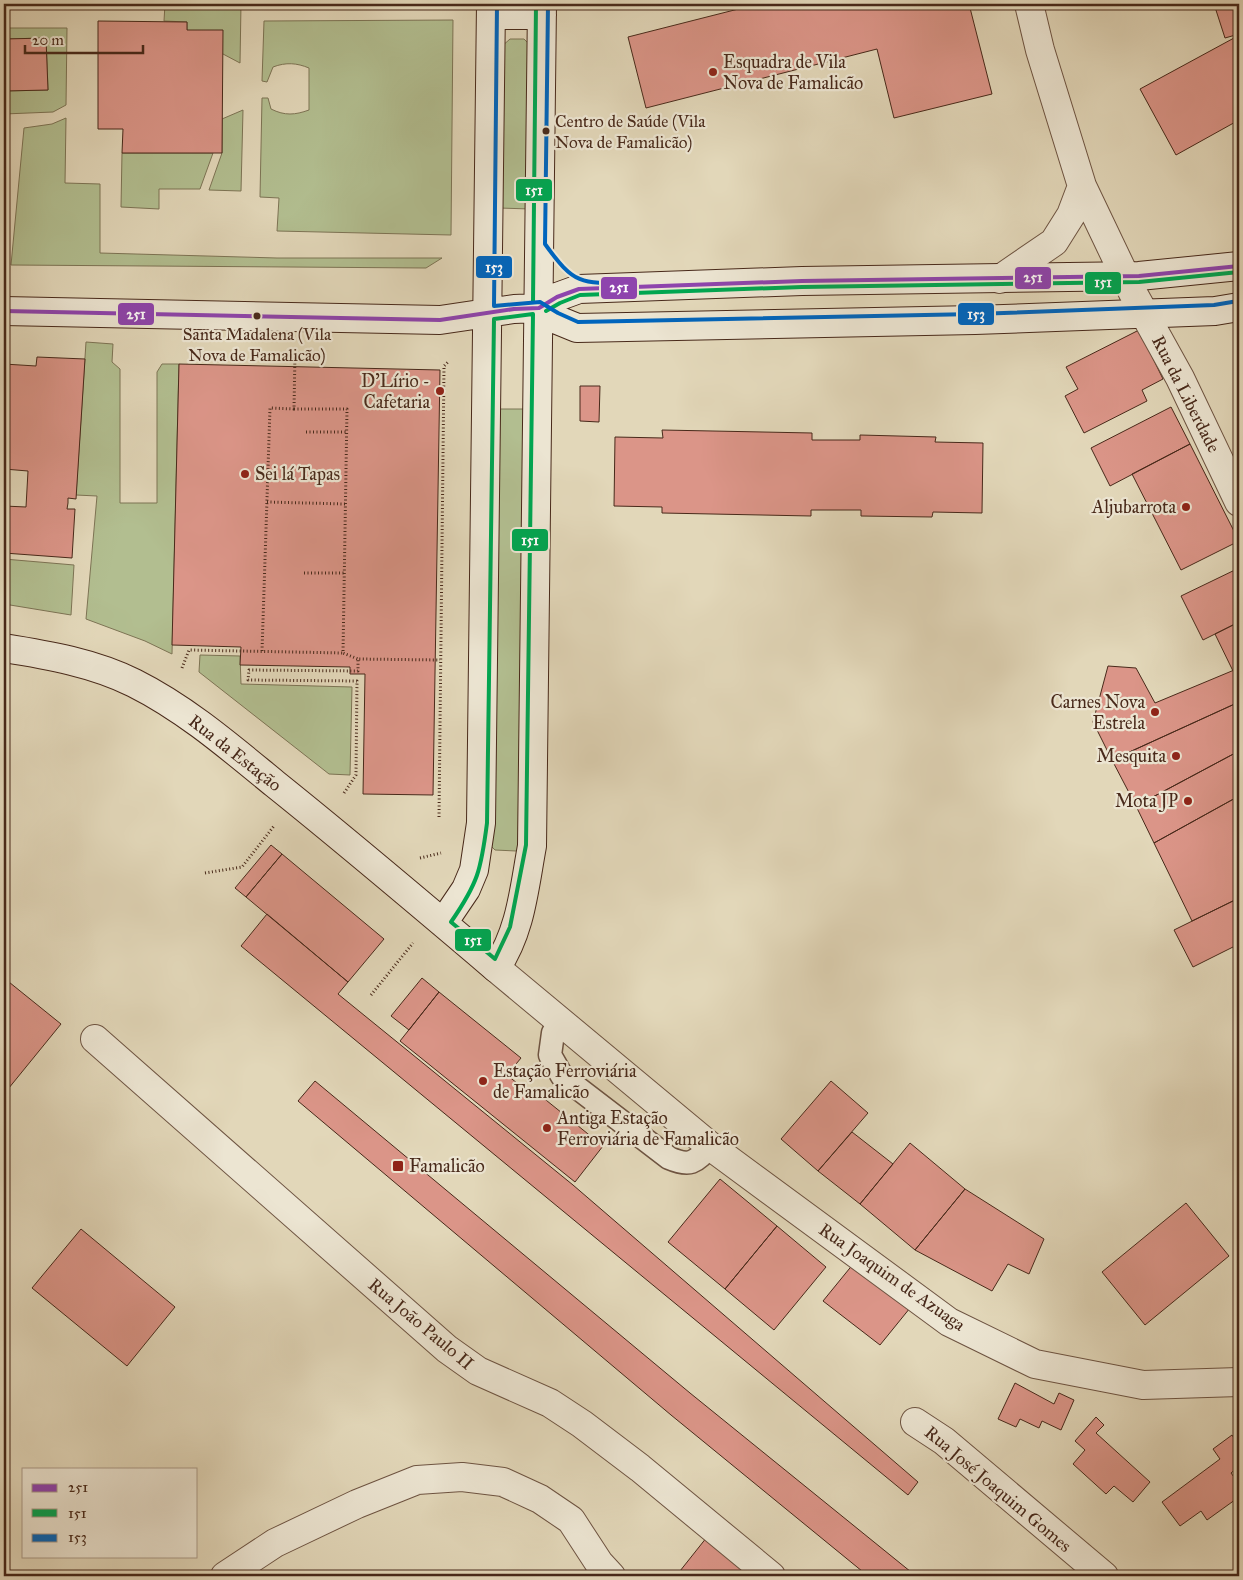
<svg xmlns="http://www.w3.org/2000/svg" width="1243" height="1580" viewBox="0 0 1243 1580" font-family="'IM FELL Great Primer',serif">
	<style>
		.green { fill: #b2be90; stroke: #7d7455 }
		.building { fill: #db9588; stroke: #48291a }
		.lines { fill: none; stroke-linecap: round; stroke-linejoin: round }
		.lane-casing { stroke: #6e5442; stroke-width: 25 }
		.street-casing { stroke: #6e5442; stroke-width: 30 }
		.secondary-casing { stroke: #48291a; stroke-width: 30 }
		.path { stroke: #48291a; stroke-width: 3; stroke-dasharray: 1 2.5; stroke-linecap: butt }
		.lane { stroke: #ece5d2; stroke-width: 22 }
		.street { stroke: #ece5d2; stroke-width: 28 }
		.secondary { stroke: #ece5d2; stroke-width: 28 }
		.bus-1-casing { stroke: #ece5d2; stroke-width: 8 }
		.bus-2-casing { stroke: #ece5d2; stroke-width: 8 }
		.bus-3-casing { stroke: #ece5d2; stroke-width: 8 }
		.bus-1 { stroke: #8e44ad; stroke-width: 4 }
		.bus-2 { stroke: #00a651; stroke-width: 4 }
		.bus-3 { stroke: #0065bd; stroke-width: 4 }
		.poi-dot { fill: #8f2418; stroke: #ece5d2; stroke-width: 2 }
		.bus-dot { fill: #48291a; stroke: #ece5d2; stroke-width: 2 }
		.labels { text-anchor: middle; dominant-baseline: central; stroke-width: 4.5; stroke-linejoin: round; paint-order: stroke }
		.bus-label { font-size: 17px; fill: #48291a; stroke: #ece5d2; text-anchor: start }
		.poi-label { font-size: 18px; fill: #48291a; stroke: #ece5d2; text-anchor: start }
		.street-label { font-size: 18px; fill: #48291a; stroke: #ece5d2 }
		.line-badge { stroke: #ece5d2; stroke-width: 2 }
		.badge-label { font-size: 14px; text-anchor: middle; font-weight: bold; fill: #fff }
	</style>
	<rect width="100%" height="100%" fill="#e2d7b9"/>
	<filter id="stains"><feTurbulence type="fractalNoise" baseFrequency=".004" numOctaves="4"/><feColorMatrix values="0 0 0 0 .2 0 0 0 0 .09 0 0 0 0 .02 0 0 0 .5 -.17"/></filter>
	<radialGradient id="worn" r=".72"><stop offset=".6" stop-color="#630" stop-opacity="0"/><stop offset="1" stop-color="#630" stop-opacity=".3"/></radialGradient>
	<path class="green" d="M 165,4 L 241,4 L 240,63 L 223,54 L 187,30 L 187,22 L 164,21 Z
		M 453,20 L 451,235 L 277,231 L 279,198 L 260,197 L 262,98 L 268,98 L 271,109 C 285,116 295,115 309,110 L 309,68 C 297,63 286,62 273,67 L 267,82 L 262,81 L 264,21 Z
		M 4,28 L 67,28 L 66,105 L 53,112 L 4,114 L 4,91 L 48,90 L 46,38 L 4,39 Z
		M 510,39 L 524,39 L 532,47 L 530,209 L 499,208 L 501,47 Z
		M 243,110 L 241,191 L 209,190 L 222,153 L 222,119 Z
		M 66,118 L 65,183 L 100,184 L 100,253 L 277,258 L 442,258 L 426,268 L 11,265 L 24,128 L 52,124 Z
		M 122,153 L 213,153 L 200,189 L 159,189 L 159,209 L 121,207 Z
		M 86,342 L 113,344 L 112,362 L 120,369 L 120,503 L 157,503 L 157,372 L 162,364 L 179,364 L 172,654 L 145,641 L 86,619 L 97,496 L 76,495 Z
		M 496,409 L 528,409 L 521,848 L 516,851 L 495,850 L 491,846 Z
		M 4,559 L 74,565 L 71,615 L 4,604 Z
		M 200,655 L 240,656 L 241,684 L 352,687 L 350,775 L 329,774 L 199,672 Z"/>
	<path class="building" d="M 758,4 L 969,4 L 992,94 L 894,118 L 877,49 L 646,108 L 628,37 Z
		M 1214,4 L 1239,4 L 1239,34 L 1225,38 Z
		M 98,21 L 187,22 L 187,30 L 223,30 L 222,153 L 122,153 L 123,129 L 98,129 Z
		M 46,38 L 48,90 L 4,91 L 4,39 Z
		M 1234,38 L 1239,47 L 1239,120 L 1176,155 L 1140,89 Z
		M 1139,330 L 1163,379 L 1142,390 L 1147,401 L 1084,433 L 1065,396 L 1078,389 L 1066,367 Z
		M 37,357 L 85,359 L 76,499 L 68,498 L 68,503 L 67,509 L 75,509 L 72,558 L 4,553 L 4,506 L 26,507 L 28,471 L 4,469 L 4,364 L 36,366 Z
		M 179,364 L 440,370 L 433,795 L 363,794 L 365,674 L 350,674 L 350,667 L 240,665 L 241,647 L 172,645 Z
		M 580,386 L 600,386 L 599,422 L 580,421 Z
		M 1171,407 L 1190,444 L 1110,486 L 1091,448 Z
		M 662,430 L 812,433 L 812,440 L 860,440 L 860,435 L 936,437 L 935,442 L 983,443 L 982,513 L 933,512 L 932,517 L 861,516 L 861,510 L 811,510 L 811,516 L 662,513 L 662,507 L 614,506 L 615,437 L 663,438 Z
		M 1190,444 L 1239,541 L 1181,570 L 1132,474 Z
		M 1239,568 L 1239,622 L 1203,640 L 1181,596 Z
		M 1239,622 L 1239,668 L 1233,671 L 1215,634 Z
		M 1108,666 L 1136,668 L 1155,703 L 1239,668 L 1239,702 L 1112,760 L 1093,722 Z
		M 1239,702 L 1239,751 L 1136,806 L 1112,760 Z
		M 1239,751 L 1239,796 L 1154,843 L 1136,806 Z
		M 1239,796 L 1239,898 L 1192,921 L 1154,843 Z
		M 271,845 L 282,854 L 246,897 L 235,888 Z
		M 282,854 L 384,939 L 348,982 L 246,897 Z
		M 1239,898 L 1239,944 L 1193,967 L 1174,930 Z
		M 267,914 L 348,982 L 338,994 L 573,1185 L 918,1482 L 908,1495 L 241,946 Z
		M 4,978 L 61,1024 L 4,1094 Z
		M 422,978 L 439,992 L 409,1030 L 391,1016 Z
		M 439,992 L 521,1058 L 507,1075 L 528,1092 L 531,1088 L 603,1146 L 575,1182 L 400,1041 Z
		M 315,1081 L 690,1393 L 916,1576 L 868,1576 L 671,1415 L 298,1101 Z
		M 831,1081 L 868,1113 L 818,1171 L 781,1139 Z
		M 852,1132 L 893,1164 L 860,1204 L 818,1171 Z
		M 910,1143 L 965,1189 L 915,1250 L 860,1204 Z
		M 720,1179 L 777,1226 L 725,1289 L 668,1242 Z
		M 965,1189 L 1044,1239 L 1029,1274 L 1008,1264 L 992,1291 L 915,1250 Z
		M 1186,1203 L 1229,1256 L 1145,1325 L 1102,1272 Z
		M 777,1226 L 826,1267 L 774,1330 L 725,1289 Z
		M 81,1229 L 175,1307 L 127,1366 L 32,1288 Z
		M 854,1263 L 910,1308 L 880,1345 L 823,1301 Z
		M 1015,1383 L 1054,1404 L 1059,1393 L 1074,1400 L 1061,1430 L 1042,1421 L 1039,1428 L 1020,1419 L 1016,1427 L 998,1419 Z
		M 1096,1417 L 1104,1425 L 1096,1433 L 1150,1482 L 1133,1502 L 1114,1486 L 1106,1494 L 1073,1464 L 1085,1450 L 1075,1441 Z
		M 1232,1435 L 1239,1446 L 1239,1466 L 1231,1473 L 1239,1484 L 1239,1497 L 1207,1520 L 1201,1511 L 1180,1526 L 1162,1502 L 1220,1459 L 1213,1449 Z
		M 707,1537 L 756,1576 L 676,1576 Z"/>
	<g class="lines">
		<defs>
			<path id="lane" d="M 559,1022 L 553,1033 L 550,1055 L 562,1076 L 669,1158 C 690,1167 695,1163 710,1146"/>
			<path id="street" d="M 1029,4 L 1040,50 L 1082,186 L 1134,295 L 1180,378 L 1239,502
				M 1000,279 L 1054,242 L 1071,215 L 1082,186
				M 496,968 L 710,1146 L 949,1322 L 1035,1364 L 1143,1385 L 1239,1382
				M 95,1039 L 447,1349 L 478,1371 L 550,1403 L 582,1424 L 640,1468 L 771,1576
				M 915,1422 L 944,1441 L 1104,1576
				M 225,1576 L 275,1543 L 357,1504 L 417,1480 L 462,1477 L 503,1482 L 540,1499 L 571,1520 L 599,1563 L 611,1576"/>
			<path id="secondary" d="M 491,15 L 542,15
				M 539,308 L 555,319 L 577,328 L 975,320 L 1215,311 L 1239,307
				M 4,311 L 440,320 L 514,309 L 539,308 L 557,297 L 579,289 L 802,281 L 1139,276 L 1239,266
				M 4,648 C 48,655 94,663 134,683 C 186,709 231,748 275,784 C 350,844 423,906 496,968 C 521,931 524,889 532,846 L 542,4
				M 443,923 L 466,889 L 474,870 L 481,823 L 491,4"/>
		</defs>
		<use href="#lane" class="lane-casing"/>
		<use href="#street" class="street-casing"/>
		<use href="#secondary" class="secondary-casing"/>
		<path class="path" d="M 295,353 L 294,409 L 347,409 L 343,653 L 358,659
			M 306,432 L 346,432
			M 267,502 L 345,504
			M 304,573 L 344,573
			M 262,651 L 270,408 L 294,409
			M 182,668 L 189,650 L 343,653
			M 344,793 L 356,775 L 357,681 L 248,680 L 249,670 L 358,671 L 358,659 L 440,660
			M 439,817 L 444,366 L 449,361
			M 420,858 L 441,853
			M 205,873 L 242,867 L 274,826
			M 371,995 L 413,943"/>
		<use href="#lane" class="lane"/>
		<use href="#street" class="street"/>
		<use href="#secondary" class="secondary"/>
		<defs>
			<path id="bus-1" d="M 4,311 L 440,320 L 514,309 L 539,308 L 557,297 L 579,289 L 802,281 L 1139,276 L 1239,266"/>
			<path id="bus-2" d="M 533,302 L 536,4
				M 546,311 L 560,303 L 580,295 L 802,287 L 1139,282 L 1239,272
				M 533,314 L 526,845 L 510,927 L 495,959 L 451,922 C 478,883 481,870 487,823 L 494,319 Z"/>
			<path id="bus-3" d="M 497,4 L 494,306 L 540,302 L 558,313 L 578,322 L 975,314 L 1214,305 L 1238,301
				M 548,4 L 545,244 C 575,286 582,284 632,282"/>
		</defs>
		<use href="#bus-1" class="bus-1-casing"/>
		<use href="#bus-2" class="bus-2-casing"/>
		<use href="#bus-3" class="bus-3-casing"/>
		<use href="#bus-1" class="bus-1"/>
		<use href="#bus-2" class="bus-2"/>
		<use href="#bus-3" class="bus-3"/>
	</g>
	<g class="poi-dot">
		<circle cx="713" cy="72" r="5"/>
		<circle cx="440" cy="391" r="5"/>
		<circle cx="245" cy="474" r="5"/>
		<circle cx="1186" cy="507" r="5"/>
		<circle cx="1155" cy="712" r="5"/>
		<circle cx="1176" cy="756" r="5"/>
		<circle cx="1188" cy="801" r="5"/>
		<circle cx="483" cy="1081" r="5"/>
		<circle cx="547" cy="1128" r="5"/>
		<rect x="392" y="1160" width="12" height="12" rx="2.5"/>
	</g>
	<g class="bus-dot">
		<circle cx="546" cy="131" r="4.5"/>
		<circle cx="257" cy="316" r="4.5"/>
	</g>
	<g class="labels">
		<g class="bus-label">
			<text x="555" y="121">Centro de Saúde (Vila<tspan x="555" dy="21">Nova de Famalicão)</tspan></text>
			<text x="257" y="334" text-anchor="middle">Santa Madalena (Vila<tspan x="257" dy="21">Nova de Famalicão)</tspan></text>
		</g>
		<g class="poi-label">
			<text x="723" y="62">Esquadra de Vila<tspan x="723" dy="21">Nova de Famalicão</tspan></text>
			<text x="430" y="381" text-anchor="end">D'Lírio -<tspan x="430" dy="21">Cafetaria</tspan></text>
			<text x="255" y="474">Sei lá Tapas</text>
			<text x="1176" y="507" text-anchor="end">Aljubarrota</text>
			<text x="1145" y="702" text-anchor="end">Carnes Nova<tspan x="1145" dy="21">Estrela</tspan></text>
			<text x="1166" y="756" text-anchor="end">Mesquita</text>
			<text x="1178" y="801" text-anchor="end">Mota JP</text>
			<text x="493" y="1071">Estação Ferroviária<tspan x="493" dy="21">de Famalicão</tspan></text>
			<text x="557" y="1118">Antiga Estação<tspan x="557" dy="21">Ferroviária de Famalicão</tspan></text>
			<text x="409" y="1166">Famalicão</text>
		</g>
		<g class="street-label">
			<text transform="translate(1186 394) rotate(63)">Rua da Liberdade</text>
			<text transform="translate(235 753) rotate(38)">Rua da Estação</text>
			<text transform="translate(892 1277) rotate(35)">Rua Joaquim de Azuaga</text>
			<text transform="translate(421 1324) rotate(40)">Rua João Paulo II</text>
			<text transform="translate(998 1489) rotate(40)">Rua José Joaquim Gomes</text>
		</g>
	</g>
	<g class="line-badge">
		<rect x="515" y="178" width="38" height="24" rx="5" fill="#00a651"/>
		<rect x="475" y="255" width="38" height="24" rx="5" fill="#0065bd"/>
		<rect x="1014" y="266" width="38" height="24" rx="5" fill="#8e44ad"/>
		<rect x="1084" y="271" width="38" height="24" rx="5" fill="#00a651"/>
		<rect x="600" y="276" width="38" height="24" rx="5" fill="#8e44ad"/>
		<rect x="117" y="302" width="38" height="24" rx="5" fill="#8e44ad"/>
		<rect x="957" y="302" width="38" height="24" rx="5" fill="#0065bd"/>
		<rect x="511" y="528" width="38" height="24" rx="5" fill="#00a651"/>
		<rect x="454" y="928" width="38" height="24" rx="5" fill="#00a651"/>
	</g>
	<g class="badge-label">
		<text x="534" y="195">151</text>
		<text x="494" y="272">153</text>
		<text x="1033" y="282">251</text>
		<text x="1103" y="287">151</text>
		<text x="619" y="292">251</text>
		<text x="136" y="319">251</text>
		<text x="976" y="319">153</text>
		<text x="530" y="545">151</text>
		<text x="473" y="945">151</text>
	</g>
	<rect width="1243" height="1580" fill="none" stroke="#e2d7b9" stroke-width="20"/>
	<rect x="5" y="5" width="1233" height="1570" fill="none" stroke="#48291a" stroke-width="2.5"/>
	<rect x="10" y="10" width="1223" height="1560" fill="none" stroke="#48291a"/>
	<rect x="22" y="1468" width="175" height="90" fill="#ece5d2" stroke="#aa9a88"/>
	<rect x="32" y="1484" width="25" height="8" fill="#8e44ad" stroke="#aa9a88"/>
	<text x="68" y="1492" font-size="15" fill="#48291a">251</text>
	<rect x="32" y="1509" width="25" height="8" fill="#00a651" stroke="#aa9a88"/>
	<text x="68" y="1518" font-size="15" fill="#48291a">151</text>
	<rect x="32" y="1534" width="25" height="8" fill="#0065bd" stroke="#aa9a88"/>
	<text x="68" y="1542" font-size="15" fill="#48291a">153</text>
	<path d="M25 45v8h118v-8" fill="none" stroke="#48291a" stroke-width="2.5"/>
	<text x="32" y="45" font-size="15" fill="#48291a" stroke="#ece5d2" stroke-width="4" paint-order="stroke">20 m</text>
	<rect width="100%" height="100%" filter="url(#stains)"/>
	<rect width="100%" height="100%" fill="url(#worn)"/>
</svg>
